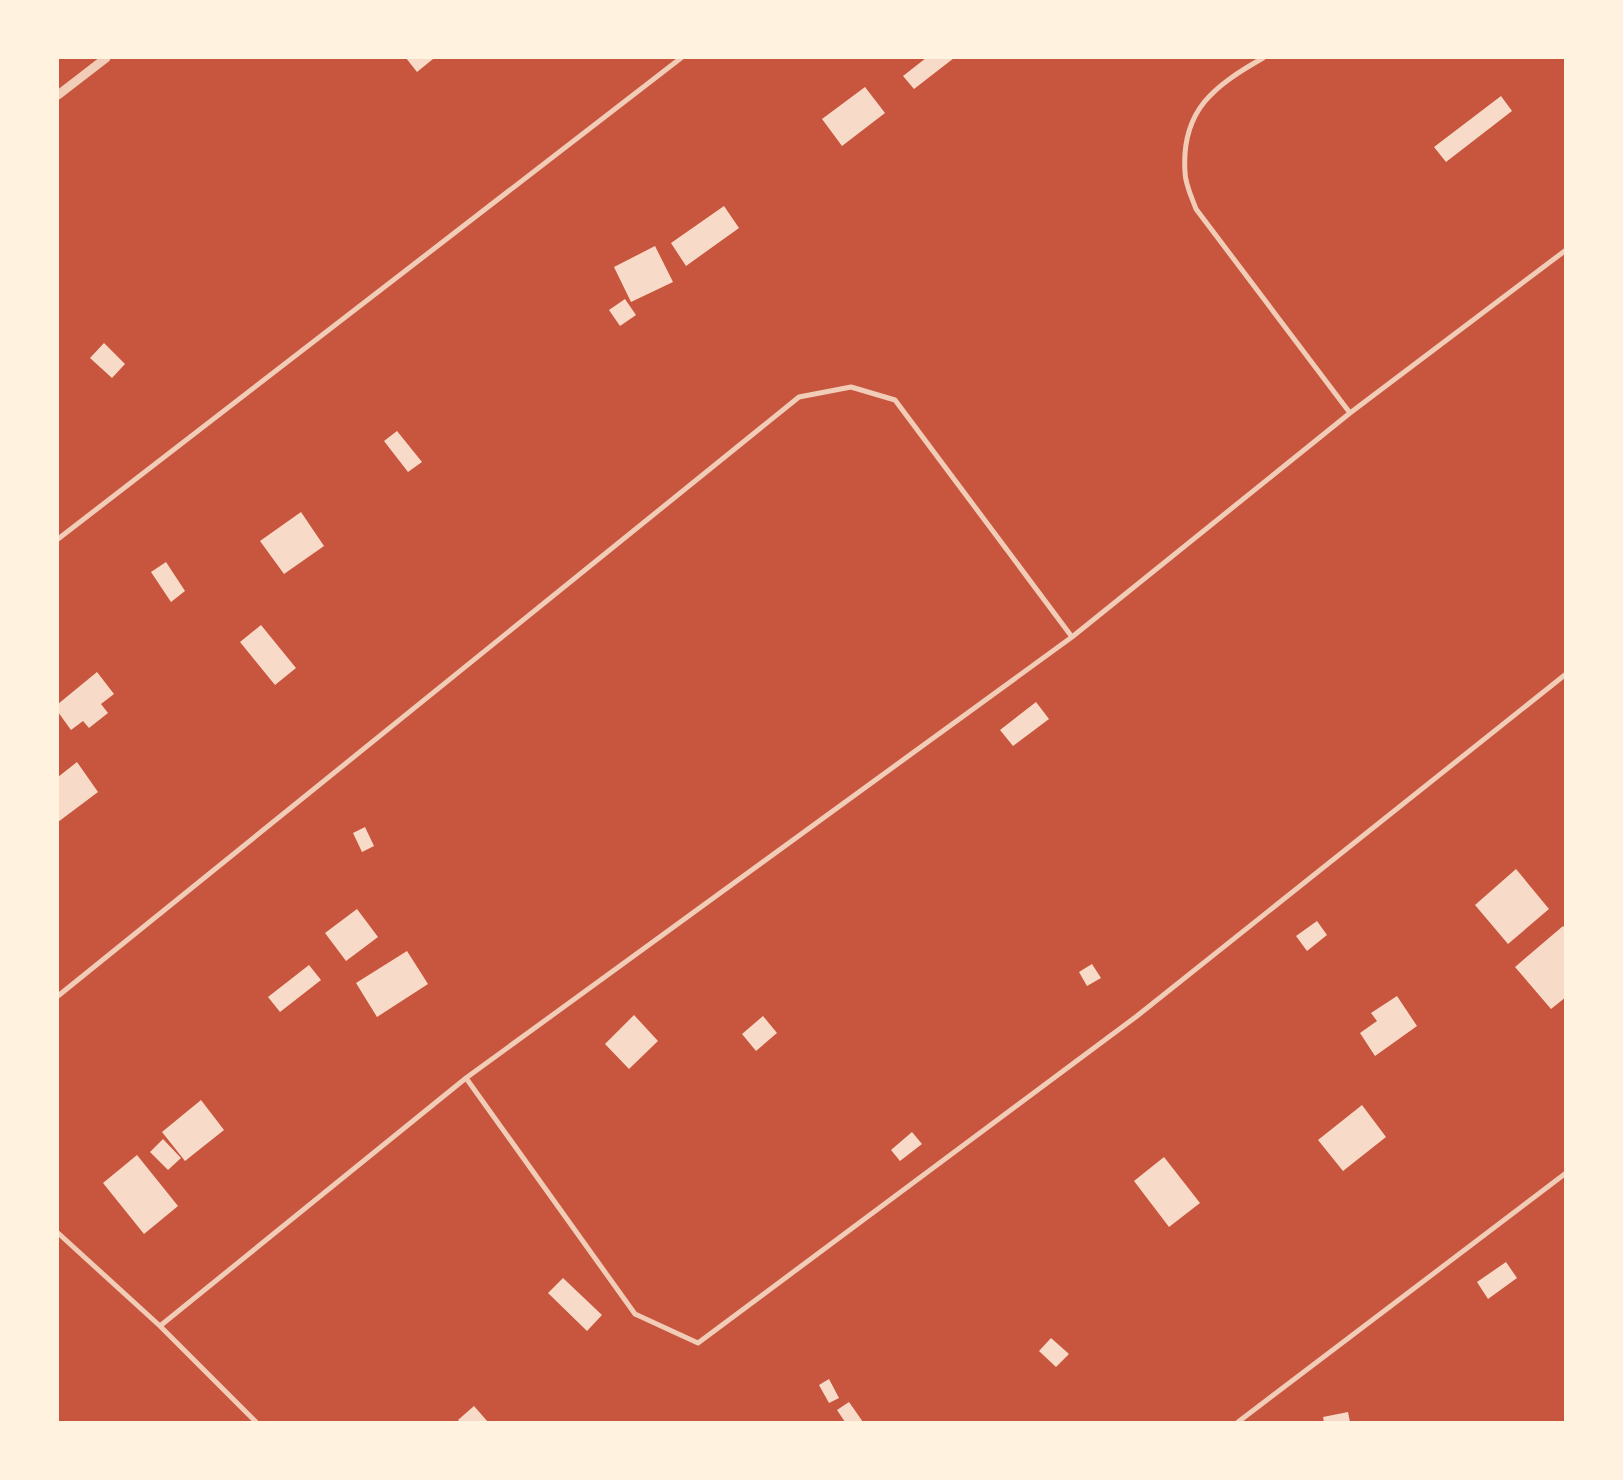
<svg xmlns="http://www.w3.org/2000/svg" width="1623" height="1480" viewBox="0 0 1623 1480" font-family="Ubuntu,sans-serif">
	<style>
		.building { fill: #f7dbc8 }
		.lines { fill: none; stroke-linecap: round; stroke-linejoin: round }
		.minor { stroke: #f1ccb7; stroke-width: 5 }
		.tertiary { stroke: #f1ccb7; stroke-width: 9 }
	</style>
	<rect width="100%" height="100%" fill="#c8553d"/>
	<path class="building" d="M 406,58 L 432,58 L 433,59 L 417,72 Z
		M 926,58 L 954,58 L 914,89 L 903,76 Z
		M 865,87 L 885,113 L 842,146 L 822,119 Z
		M 1501,96 L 1512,111 L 1446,162 L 1434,147 Z
		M 724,206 L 739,228 L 686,266 L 671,243 Z
		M 655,246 L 673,282 L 631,302 L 614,267 Z
		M 625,299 L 636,315 L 620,326 L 609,310 Z
		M 104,343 L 125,364 L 112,378 L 90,358 Z
		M 397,431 L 422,462 L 408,472 L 384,441 Z
		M 301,512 L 324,546 L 284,574 L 260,541 Z
		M 166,562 L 185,591 L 171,602 L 151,572 Z
		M 261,625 L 296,668 L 275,685 L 240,642 Z
		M 97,672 L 114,694 L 101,704 L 108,713 L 89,728 L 83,721 L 71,730 L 58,712 L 58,704 Z
		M 1036,702 L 1049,719 L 1013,746 L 1000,730 Z
		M 77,762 L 98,792 L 58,822 L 58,777 Z
		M 365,827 L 374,846 L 362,852 L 353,833 Z
		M 1516,869 L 1549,909 L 1508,944 L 1475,905 Z
		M 357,909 L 378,937 L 346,961 L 325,933 Z
		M 1317,921 L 1327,935 L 1307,951 L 1296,936 Z
		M 1563,926 L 1566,929 L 1566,997 L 1551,1009 L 1515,967 Z
		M 407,951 L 428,984 L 377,1017 L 356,983 Z
		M 1092,964 L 1101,978 L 1087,986 L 1079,972 Z
		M 309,965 L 321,980 L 280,1012 L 268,997 Z
		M 1397,996 L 1417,1026 L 1375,1056 L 1360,1033 L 1377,1021 L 1371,1013 Z
		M 634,1015 L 658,1041 L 629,1069 L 605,1044 Z
		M 763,1016 L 777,1033 L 756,1051 L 742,1034 Z
		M 201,1100 L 224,1130 L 185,1161 L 162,1132 Z
		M 1362,1105 L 1386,1137 L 1343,1171 L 1318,1140 Z
		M 912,1132 L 922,1144 L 900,1161 L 891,1150 Z
		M 163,1139 L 181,1158 L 168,1170 L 150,1152 Z
		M 137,1155 L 178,1206 L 144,1234 L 103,1183 Z
		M 1164,1157 L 1200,1203 L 1169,1227 L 1134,1181 Z
		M 1506,1262 L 1517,1278 L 1488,1299 L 1477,1282 Z
		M 563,1278 L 602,1315 L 587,1331 L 548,1293 Z
		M 1051,1338 L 1069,1354 L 1056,1367 L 1039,1351 Z
		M 829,1379 L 839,1398 L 829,1403 L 819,1385 Z
		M 849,1402 L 863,1422 L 845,1422 L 837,1410 Z
		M 474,1406 L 488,1422 L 460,1422 L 458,1420 Z
		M 1348,1412 L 1350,1422 L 1324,1422 L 1323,1417 Z"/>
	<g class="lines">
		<path class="minor" d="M 1263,58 C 1214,86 1181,110 1185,172 C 1185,184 1192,198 1196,209 L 1350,413
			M 58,539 L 681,58
			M 58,996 L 799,397 L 851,387 L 895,400 L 1072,637
			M 466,1078 L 635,1314 L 698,1343 L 1137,1016 L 1566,674
			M 58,1233 L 160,1326 L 256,1422
			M 160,1326 L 466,1078 L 1072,637 L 1350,413 L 1566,250
			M 1238,1422 L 1566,1173"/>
		<path class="tertiary" d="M 58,95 L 106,58"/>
	</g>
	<rect width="1623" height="1480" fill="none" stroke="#fff3e0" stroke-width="118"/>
</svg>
